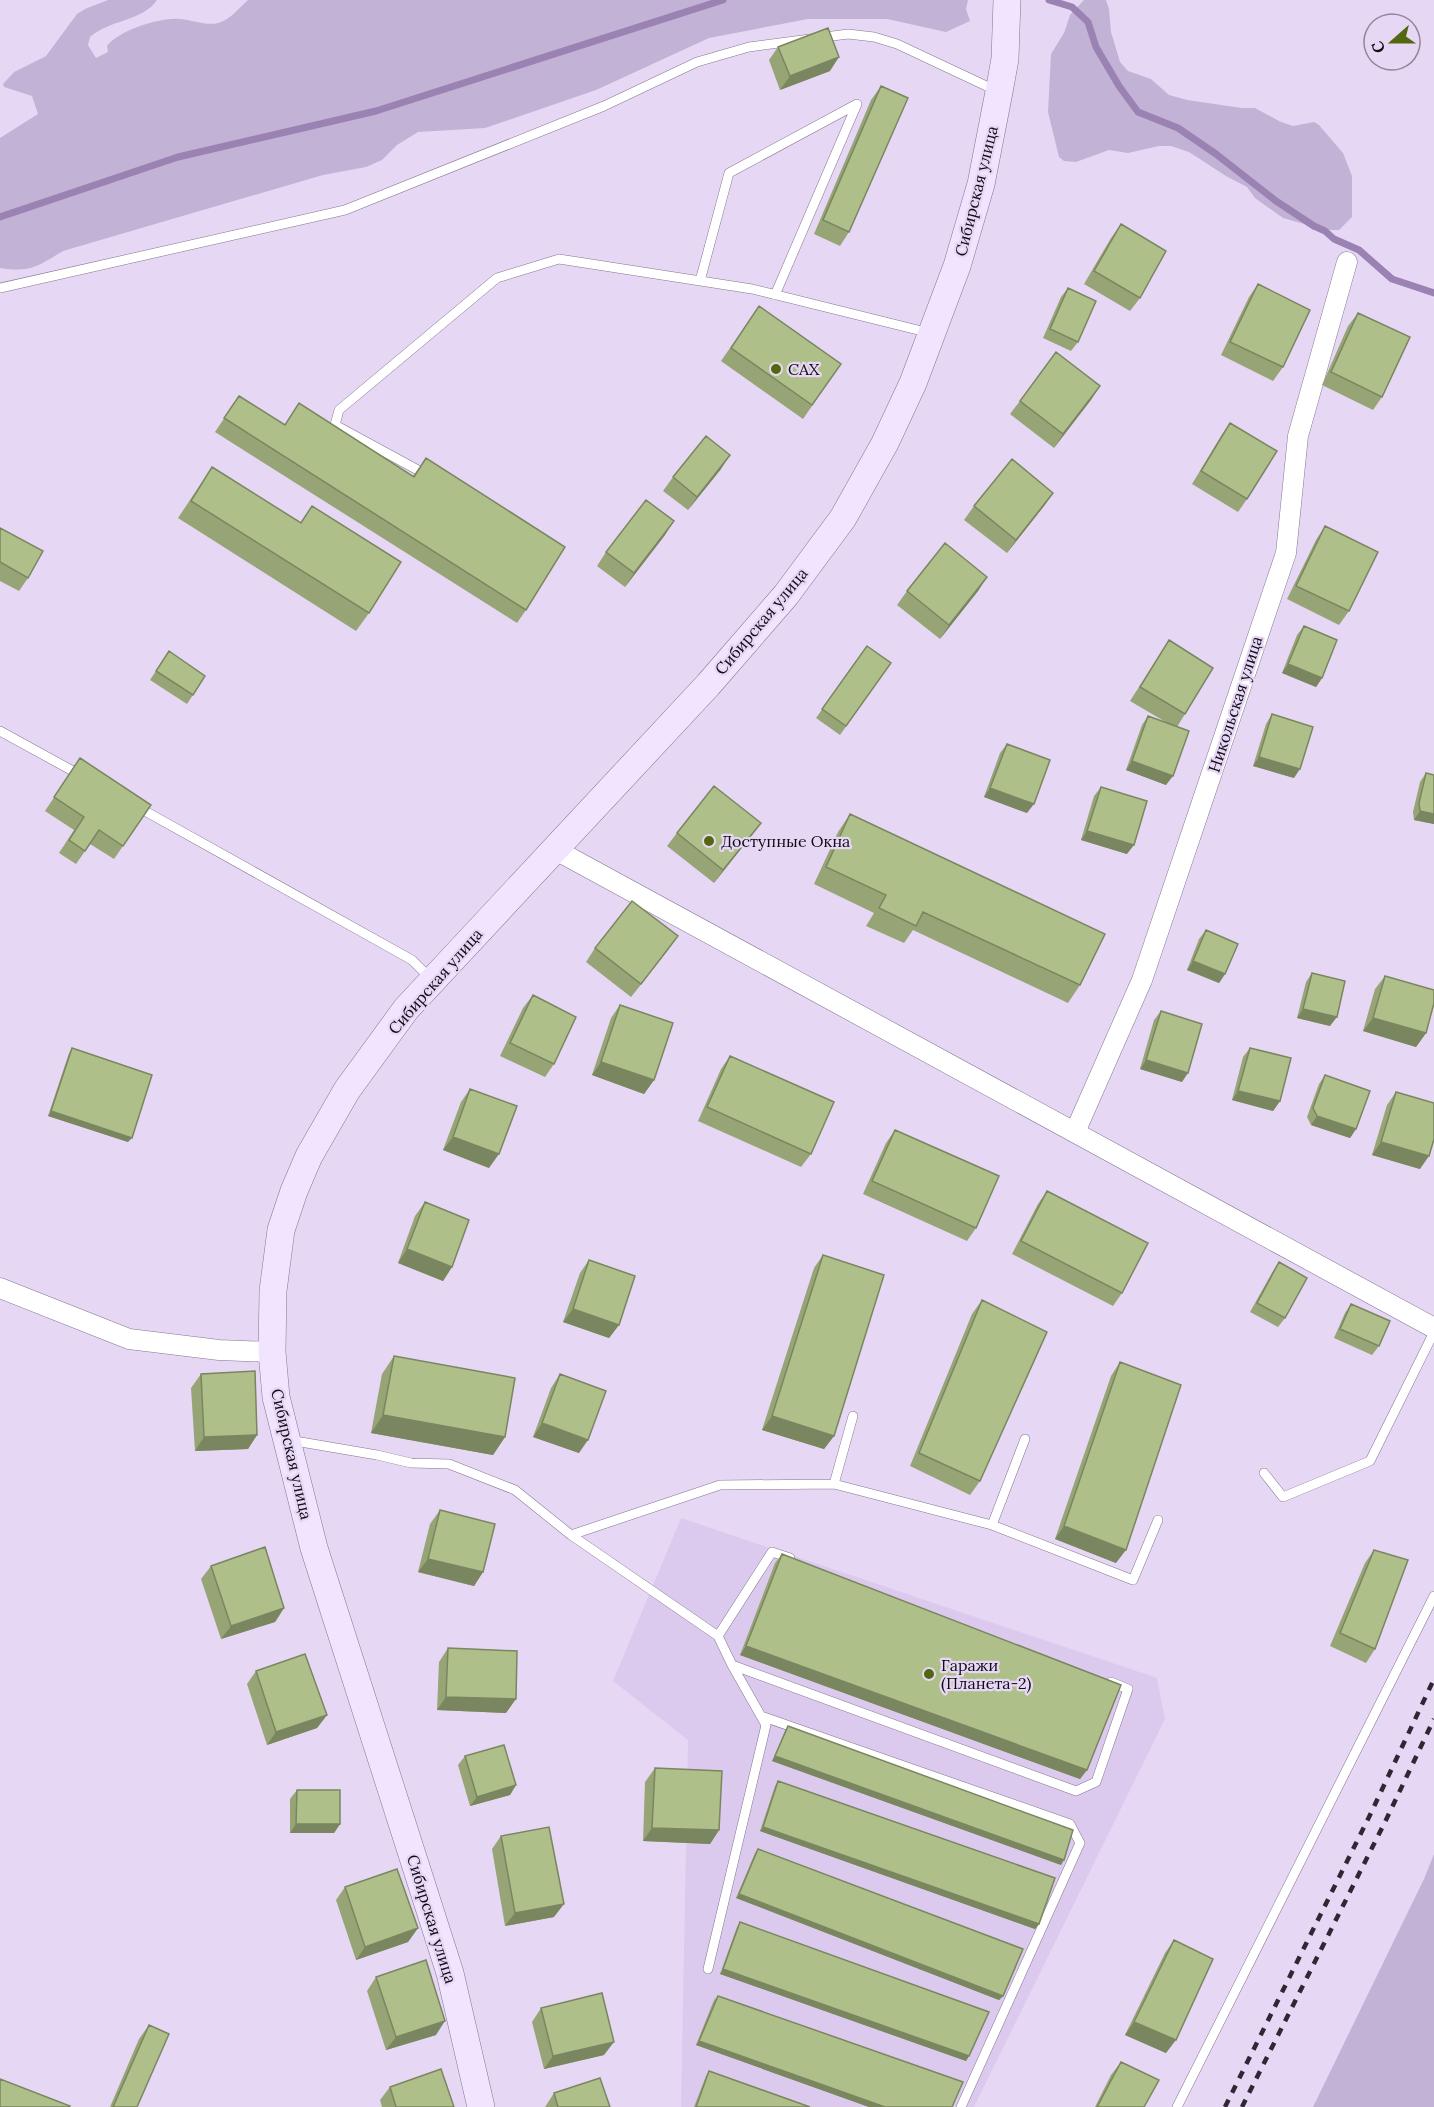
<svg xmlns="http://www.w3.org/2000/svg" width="1434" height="2107" viewBox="0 0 1434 2107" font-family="Lora,serif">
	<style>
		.built { fill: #dbcaed }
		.green { fill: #c2b2d5 }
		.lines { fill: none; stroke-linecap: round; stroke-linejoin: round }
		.stream { stroke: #9a82b3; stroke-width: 7 }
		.lane-casing { stroke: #837690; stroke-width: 10 }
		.street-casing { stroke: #837690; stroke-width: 21 }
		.secondary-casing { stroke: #837690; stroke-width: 28 }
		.lane { stroke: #fff; stroke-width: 9 }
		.street { stroke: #fff; stroke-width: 20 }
		.secondary { stroke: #f1e4fe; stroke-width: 27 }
		.rail { stroke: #2e2834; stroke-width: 4.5; stroke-dasharray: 8 8; stroke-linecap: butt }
		.wall { fill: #96a476 }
		.shaded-wall { fill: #7a8660 }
		.building { fill: #afbf89; stroke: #7a8660; stroke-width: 1.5 }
		.poi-dot { fill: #536610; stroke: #e6d8f5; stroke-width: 2 }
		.labels { text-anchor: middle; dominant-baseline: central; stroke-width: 4.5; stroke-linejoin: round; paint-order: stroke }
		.street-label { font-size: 16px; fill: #100b14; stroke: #e6d8f5 }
		.poi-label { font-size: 16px; fill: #100b14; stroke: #e6d8f5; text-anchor: start }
	</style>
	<rect width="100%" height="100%" fill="#e6d8f5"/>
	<path class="built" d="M 681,1518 L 1157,1678 L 1165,1719 L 974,2107 L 681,2107 L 688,1740 L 613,1681 Z"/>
	<path class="green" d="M 108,0 L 157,0 C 143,21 109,20 90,37 L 88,45 L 96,58 L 108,52 L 107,46 C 119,30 161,17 180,19 C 193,20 206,26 218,23 C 230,20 239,8 248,0 L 968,0 L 966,9 L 970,21 L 946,32 L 887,19 L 808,19 L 709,38 L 596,90 L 485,128 L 418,132 L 397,145 L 382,160 L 366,167 L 323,175 L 63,251 C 38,266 31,273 0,268 L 0,138 L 38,114 L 32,96 L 4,87 L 3,84 L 14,72 L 46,56 L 77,14 L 85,9 Z
		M 1084,0 L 1106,0 L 1109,9 L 1111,32 L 1120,62 L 1128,71 L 1151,79 L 1169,95 L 1187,100 L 1242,108 L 1255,108 L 1281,122 L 1293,126 L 1314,122 L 1319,125 L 1343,153 L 1352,176 L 1352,217 L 1339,230 L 1313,230 L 1304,224 L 1283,218 L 1255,198 L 1247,187 L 1226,176 L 1189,152 L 1171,146 L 1159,146 L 1128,153 L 1109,150 L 1076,162 L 1064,161 L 1059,157 L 1048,112 L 1051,54 L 1064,33 L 1070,15 Z
		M 1434,1854 L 1434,2107 L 1313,2107 L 1424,1879 Z"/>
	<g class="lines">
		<path class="stream" d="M 1049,0 L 1072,7 L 1088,22 L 1096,47 L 1119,86 L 1138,112 L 1178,128 L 1216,154 L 1276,201 L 1314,226 L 1325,231 L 1334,239 L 1359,250 L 1392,279 L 1434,293
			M 0,217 L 178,157 L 376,111 L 723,0"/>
		<defs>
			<path id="lane" d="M 700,281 L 729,173 L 857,104 L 775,295
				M 0,288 L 345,210 L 604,106 L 697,62 L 749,47 L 848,34 L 874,37 L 897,44 L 997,91
				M 427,475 L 335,425 L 339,410 L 497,278 L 559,259 L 752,289 L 930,333
				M 0,731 L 82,776
				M 136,806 L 412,960 L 431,979
				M 289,1440 L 377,1455 L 411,1463 L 449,1464 L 515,1490 L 571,1535 L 720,1485 L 834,1484 L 992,1525 L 1133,1580 L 1158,1520
				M 1264,1473 L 1283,1497 L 1370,1461 L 1434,1332
				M 834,1484 L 853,1416
				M 992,1525 L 1025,1439
				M 571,1535 L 718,1636 L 772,1552 L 790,1558
				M 718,1636 L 732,1665 L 1076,1791 L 1096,1782 L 1128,1689 L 1111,1682
				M 761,1716 L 1070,1824 L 1080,1843 L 961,2107
				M 708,1969 L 766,1725 L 732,1665
				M 1177,2107 L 1434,1596"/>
			<path id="street" d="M 554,849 L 1434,1328
				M 1075,1132 L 1142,980 L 1286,553 L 1298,436 L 1347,262
				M 0,1288 L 129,1339 L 219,1350 L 272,1352"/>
			<path id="secondary" d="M 481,2107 L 450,1973 L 314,1548 L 276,1397 L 272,1352 L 273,1291 L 281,1230 L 294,1191 L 309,1156 L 347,1090 L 406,1009 L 708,685 L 786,595 L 843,518 L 885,443 L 913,383 L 957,266 L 981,184 L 999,92 L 1005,59 L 1007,0"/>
		</defs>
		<use href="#lane" class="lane-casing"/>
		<use href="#street" class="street-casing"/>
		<use href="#secondary" class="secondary-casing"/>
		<use href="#lane" class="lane"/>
		<use href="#street" class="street"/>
		<use href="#secondary" class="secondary"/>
		<path class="rail" d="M 1225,2107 L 1370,1815 L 1434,1679
			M 1242,2107 L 1386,1820 L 1434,1719"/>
	</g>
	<path class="wall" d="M 778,47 L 830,71 L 780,90 L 769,60 Z
		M 881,86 L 849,232 L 840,246 L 814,234 L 871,100 Z
		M 1121,224 L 1140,298 L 1130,311 L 1084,284 L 1111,238 Z
		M 1258,284 L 1283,367 L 1273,381 L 1221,355 L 1249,297 Z
		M 1068,288 L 1078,342 L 1071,351 L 1043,338 L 1061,297 Z
		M 759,306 L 841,364 L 803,419 L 721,361 Z
		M 1358,313 L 1382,397 L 1373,410 L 1322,385 L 1348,326 Z
		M 1100,386 L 1054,448 L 1010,414 L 1020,401 Z
		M 239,396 L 284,424 L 413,476 L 426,458 L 526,610 L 517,623 L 215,432 Z
		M 1230,423 L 1247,499 L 1238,512 L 1192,484 L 1221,436 Z
		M 212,467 L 300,523 L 312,506 L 369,613 L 356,631 L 178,518 Z
		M 721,469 L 688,510 L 663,491 L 673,477 Z
		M 1053,493 L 1044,506 L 1007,553 L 964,520 L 974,506 Z
		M 1325,526 L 1349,611 L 1339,625 L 1287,599 L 1316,540 Z
		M 0,528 L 28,578 L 19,591 L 0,581 Z
		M 665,535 L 625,587 L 597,566 L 606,552 Z
		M 987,577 L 978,591 L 940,639 L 897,605 L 907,591 Z
		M 1304,626 L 1322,678 L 1316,687 L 1282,673 L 1297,635 Z
		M 1169,640 L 1185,714 L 1177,727 L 1166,785 L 1126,770 L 1142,725 L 1148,716 L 1169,724 L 1130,701 Z
		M 867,646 L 891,663 L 840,735 L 816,718 Z
		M 169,651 L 193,695 L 187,704 L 150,680 Z
		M 1272,714 L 1294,778 L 1253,766 L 1266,724 Z
		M 1007,744 L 1027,813 L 984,797 L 1000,753 Z
		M 80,758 L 123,846 L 114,859 L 90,844 L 76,864 L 59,853 L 74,830 L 45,811 Z
		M 1426,773 L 1434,824 L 1414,820 L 1413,812 L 1420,782 Z
		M 1101,787 L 1127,854 L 1081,840 L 1094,796 Z
		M 850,814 L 1080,985 L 1068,1003 L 913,930 L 904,943 L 866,926 L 874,913 L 814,884 L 838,832 Z
		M 761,823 L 751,836 L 714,883 L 667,846 L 677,833 Z
		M 1206,930 L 1225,974 L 1219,983 L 1187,970 L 1199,939 Z
		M 595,948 L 668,950 L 631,997 L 586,962 Z
		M 1312,973 L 1330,1026 L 1297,1018 L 1306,982 Z
		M 1385,976 L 1426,1033 L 1416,1047 L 1363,1031 L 1375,989 Z
		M 533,995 L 554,1064 L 545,1077 L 500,1056 L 523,1008 Z
		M 620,1005 L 654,1080 L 644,1094 L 592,1075 L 611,1018 Z
		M 1161,1011 L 1182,1082 L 1140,1069 L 1154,1020 Z
		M 72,1048 L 128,1142 L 48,1116 L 69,1053 Z
		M 1250,1048 L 1280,1101 L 1273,1111 L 1232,1100 L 1243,1057 Z
		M 730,1056 L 811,1154 L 801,1167 L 698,1121 L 721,1069 Z
		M 1325,1075 L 1356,1129 L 1350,1138 L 1311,1125 L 1307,1117 L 1319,1084 Z
		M 470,1089 L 489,1168 L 443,1150 L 461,1102 Z
		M 1396,1092 L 1420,1169 L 1372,1155 L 1387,1105 Z
		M 895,1130 L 976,1228 L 967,1241 L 863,1194 L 886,1143 Z
		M 1047,1191 L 1122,1293 L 1113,1306 L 1012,1254 L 1038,1204 Z
		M 425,1202 L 452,1267 L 443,1281 L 398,1263 L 415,1216 Z
		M 823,1255 L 834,1436 L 824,1449 L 762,1430 L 814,1268 Z
		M 589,1260 L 619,1325 L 609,1338 L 563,1322 L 580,1273 Z
		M 1279,1262 L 1285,1318 L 1278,1327 L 1250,1312 L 1273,1271 Z
		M 982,1300 L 980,1481 L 970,1495 L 910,1466 L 972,1314 Z
		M 1351,1304 L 1379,1346 L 1372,1355 L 1334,1338 L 1345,1313 Z
		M 394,1356 L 505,1437 L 493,1455 L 371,1433 L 382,1374 Z
		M 1120,1362 L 1116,1563 L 1055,1539 L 1111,1376 Z
		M 201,1374 L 257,1435 L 248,1449 L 195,1451 L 191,1388 Z
		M 560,1374 L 579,1453 L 533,1437 L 551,1388 Z
		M 440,1510 L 483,1572 L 474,1586 L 418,1572 L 430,1524 Z
		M 1374,1550 L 1375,1649 L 1366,1663 L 1330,1646 L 1365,1563 Z
		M 782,1554 L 1087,1770 L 1080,1779 L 740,1655 L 775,1563 Z
		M 211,1566 L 284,1608 L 275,1622 L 221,1639 L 201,1579 Z
		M 448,1648 L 506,1713 L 437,1710 L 439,1662 Z
		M 256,1671 L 327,1715 L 317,1728 L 267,1745 L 247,1684 Z
		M 788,1726 L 1061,1865 L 772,1761 L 785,1731 Z
		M 465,1756 L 516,1785 L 510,1795 L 470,1806 L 458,1765 Z
		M 655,1768 L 719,1830 L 710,1844 L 643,1841 L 645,1782 Z
		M 778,1781 L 1039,1924 L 1035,1929 L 760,1831 L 775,1786 Z
		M 297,1790 L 340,1824 L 334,1833 L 290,1833 L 290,1799 Z
		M 501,1836 L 554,1917 L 505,1926 L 492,1849 Z
		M 758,1849 L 1003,1996 L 999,2000 L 736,1898 L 755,1853 Z
		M 345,1887 L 418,1928 L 408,1942 L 356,1960 L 336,1900 Z
		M 740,1922 L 969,2056 L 966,2061 L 720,1974 L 737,1927 Z
		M 1174,1940 L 1166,2053 L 1125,2035 L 1165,1953 Z
		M 376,1977 L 436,2035 L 386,2050 L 367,1991 Z
		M 718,1996 L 952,2107 L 869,2107 L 696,2045 L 714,2000 Z
		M 541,2008 L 604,2055 L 544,2069 L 532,2022 Z
		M 149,2025 L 137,2107 L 110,2107 L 139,2039 Z
		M 1121,2062 L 1144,2107 L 1095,2107 L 1111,2075 Z
		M 709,2071 L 810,2107 L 694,2107 L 706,2076 Z
		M 390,2087 L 454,2107 L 382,2107 L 380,2100 Z
		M 554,2093 L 610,2107 L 545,2107 Z"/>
	<path class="shaded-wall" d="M 839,57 L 830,71 L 780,90 L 790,76 Z
		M 1100,386 L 1091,400 L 1054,448 L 1063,434 Z
		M 730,455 L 721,469 L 688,510 L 697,497 Z
		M 1053,493 L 1044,506 L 1007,553 L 1016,540 Z
		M 674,521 L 665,535 L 625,587 L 634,573 Z
		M 987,577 L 978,591 L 940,639 L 949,625 Z
		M 1288,664 L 1322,678 L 1316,687 L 1282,673 Z
		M 1259,757 L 1300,769 L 1294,778 L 1253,766 Z
		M 1132,761 L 1173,776 L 1166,785 L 1126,770 Z
		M 990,788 L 1034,804 L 1027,813 L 984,797 Z
		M 1420,811 L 1434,814 L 1434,824 L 1414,820 Z
		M 761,823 L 751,836 L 714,883 L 723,870 Z
		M 1087,831 L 1134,845 L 1127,854 L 1081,840 Z
		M 678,936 L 668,950 L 631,997 L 641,984 Z
		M 1193,961 L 1225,974 L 1219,983 L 1187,970 Z
		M 1303,1009 L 1337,1017 L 1330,1026 L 1297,1018 Z
		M 1373,1018 L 1426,1033 L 1416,1047 L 1363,1031 Z
		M 1146,1060 L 1188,1073 L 1182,1082 L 1140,1069 Z
		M 601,1062 L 654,1080 L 644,1094 L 592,1075 Z
		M 1238,1091 L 1280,1101 L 1273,1111 L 1232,1100 Z
		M 51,1111 L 132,1138 L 128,1142 L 48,1116 Z
		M 1317,1116 L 1356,1129 L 1350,1138 L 1311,1125 Z
		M 453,1137 L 499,1154 L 489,1168 L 443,1150 Z
		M 1381,1142 L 1429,1156 L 1420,1169 L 1372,1155 Z
		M 407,1249 L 452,1267 L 443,1281 L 398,1263 Z
		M 573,1309 L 619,1325 L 609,1338 L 563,1322 Z
		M 383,1415 L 505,1437 L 493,1455 L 371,1433 Z
		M 772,1416 L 834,1436 L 824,1449 L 762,1430 Z
		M 542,1423 L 588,1440 L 579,1453 L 533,1437 Z
		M 257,1435 L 248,1449 L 195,1451 L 204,1437 Z
		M 1064,1526 L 1126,1550 L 1116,1563 L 1055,1539 Z
		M 428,1559 L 483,1572 L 474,1586 L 418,1572 Z
		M 284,1608 L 275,1622 L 221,1639 L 231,1626 Z
		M 746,1646 L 1087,1770 L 1080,1779 L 740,1655 Z
		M 446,1697 L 516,1699 L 506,1713 L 437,1710 Z
		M 327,1715 L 317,1728 L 267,1745 L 276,1732 Z
		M 775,1756 L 1064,1860 L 1061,1865 L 772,1761 Z
		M 516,1785 L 510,1795 L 470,1806 L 477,1797 Z
		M 296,1824 L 340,1824 L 334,1833 L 290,1833 Z
		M 763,1827 L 1039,1924 L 1035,1929 L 760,1831 Z
		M 652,1828 L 719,1830 L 710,1844 L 643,1841 Z
		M 739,1894 L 1003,1996 L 999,2000 L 736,1898 Z
		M 564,1904 L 554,1917 L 505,1926 L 515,1913 Z
		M 418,1928 L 408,1942 L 356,1960 L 365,1947 Z
		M 723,1969 L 969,2056 L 966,2061 L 720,1974 Z
		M 445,2021 L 436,2035 L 386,2050 L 396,2037 Z
		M 1134,2022 L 1176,2040 L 1166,2053 L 1125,2035 Z
		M 699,2041 L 885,2107 L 869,2107 L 696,2045 Z
		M 614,2042 L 604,2055 L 544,2069 L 553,2056 Z"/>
	<path class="building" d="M 828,28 L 839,57 L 790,76 L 778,47 Z
		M 881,86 L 908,98 L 849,232 L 823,220 Z
		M 1121,224 L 1166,251 L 1140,298 L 1094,271 Z
		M 1258,284 L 1310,310 L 1283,367 L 1230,342 Z
		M 1068,288 L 1096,301 L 1078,342 L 1050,329 Z
		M 759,306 L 841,364 L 812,405 L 731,348 Z
		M 1358,313 L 1410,337 L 1382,397 L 1331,372 Z
		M 1056,352 L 1100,386 L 1063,434 L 1020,401 Z
		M 239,396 L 285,425 L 299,403 L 414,477 L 426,458 L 565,547 L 526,610 L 224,418 Z
		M 1230,423 L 1277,451 L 1247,499 L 1201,471 Z
		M 706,436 L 730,455 L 697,497 L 673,477 Z
		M 1012,459 L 1053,493 L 1016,540 L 974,506 Z
		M 212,467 L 301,523 L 312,506 L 401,562 L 369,613 L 191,501 Z
		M 646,500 L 674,521 L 634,573 L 606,552 Z
		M 1325,526 L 1378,552 L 1349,611 L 1296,586 Z
		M 0,528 L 43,551 L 28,578 L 0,562 Z
		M 945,543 L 987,577 L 949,625 L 907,591 Z
		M 1304,626 L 1337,640 L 1322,678 L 1288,664 Z
		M 1169,640 L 1213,668 L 1185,714 L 1140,687 Z
		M 867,646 L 891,663 L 846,726 L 822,709 Z
		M 169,651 L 205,676 L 193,695 L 156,671 Z
		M 1272,714 L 1313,727 L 1300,769 L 1259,757 Z
		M 1148,716 L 1189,731 L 1173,776 L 1132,761 Z
		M 1007,744 L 1050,760 L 1034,804 L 990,788 Z
		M 80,758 L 151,805 L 123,846 L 99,830 L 85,851 L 69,840 L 84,817 L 54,797 Z
		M 1426,773 L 1434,775 L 1434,814 L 1420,811 L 1419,803 Z
		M 714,786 L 761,823 L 723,870 L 677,833 Z
		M 1101,787 L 1147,801 L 1134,845 L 1087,831 Z
		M 850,814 L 1105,934 L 1080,985 L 923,912 L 916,926 L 879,908 L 886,895 L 826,867 Z
		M 632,901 L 678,936 L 641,984 L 595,948 Z
		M 1206,930 L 1238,944 L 1225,974 L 1193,961 Z
		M 1312,973 L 1345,981 L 1337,1017 L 1303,1009 Z
		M 1385,976 L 1434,990 L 1434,1003 L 1426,1033 L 1373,1018 Z
		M 533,995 L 576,1017 L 554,1064 L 510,1043 Z
		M 620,1005 L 673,1023 L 654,1080 L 601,1062 Z
		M 1161,1011 L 1202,1024 L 1188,1073 L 1146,1060 Z
		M 72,1048 L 152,1075 L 132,1138 L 51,1111 Z
		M 1250,1048 L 1291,1058 L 1280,1101 L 1238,1091 Z
		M 730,1056 L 834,1102 L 811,1154 L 707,1107 Z
		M 1325,1075 L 1370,1091 L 1356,1129 L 1317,1116 L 1313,1108 Z
		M 470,1089 L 517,1106 L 499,1154 L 453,1137 Z
		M 1396,1092 L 1434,1103 L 1434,1139 L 1429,1156 L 1381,1142 Z
		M 895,1130 L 999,1176 L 976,1228 L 872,1181 Z
		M 1047,1191 L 1148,1243 L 1122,1293 L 1021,1241 Z
		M 425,1202 L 469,1220 L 452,1267 L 407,1249 Z
		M 823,1255 L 884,1275 L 834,1436 L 772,1416 Z
		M 589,1260 L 635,1276 L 619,1325 L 573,1309 Z
		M 1279,1262 L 1307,1278 L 1285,1318 L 1257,1303 Z
		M 982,1300 L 1047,1332 L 980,1481 L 919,1453 Z
		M 1351,1304 L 1390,1321 L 1379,1346 L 1340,1329 Z
		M 394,1356 L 515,1378 L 505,1437 L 383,1415 Z
		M 1120,1362 L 1181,1385 L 1126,1550 L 1064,1526 Z
		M 255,1371 L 257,1435 L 204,1437 L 201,1374 Z
		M 560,1374 L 606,1391 L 588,1440 L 542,1423 Z
		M 440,1510 L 495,1524 L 483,1572 L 428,1559 Z
		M 265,1547 L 284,1608 L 231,1626 L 211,1566 Z
		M 1374,1550 L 1408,1560 L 1375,1649 L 1340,1633 Z
		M 782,1554 L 1121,1685 L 1087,1770 L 746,1646 Z
		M 448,1648 L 517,1651 L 516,1699 L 446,1697 Z
		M 305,1654 L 327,1715 L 276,1732 L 256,1671 Z
		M 788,1726 L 1073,1830 L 1064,1860 L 775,1756 Z
		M 504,1745 L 516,1785 L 477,1797 L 465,1756 Z
		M 655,1768 L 722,1771 L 719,1830 L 652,1828 Z
		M 778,1781 L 1055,1878 L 1039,1924 L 763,1827 Z
		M 297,1790 L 340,1790 L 340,1824 L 296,1824 Z
		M 549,1827 L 564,1904 L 515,1913 L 501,1836 Z
		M 758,1849 L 1023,1949 L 1003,1996 L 739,1894 Z
		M 397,1869 L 418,1928 L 365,1947 L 345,1887 Z
		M 740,1922 L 989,2012 L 969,2056 L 723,1969 Z
		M 1174,1940 L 1213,1959 L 1176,2040 L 1134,2022 Z
		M 426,1960 L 445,2021 L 396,2037 L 376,1977 Z
		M 602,1993 L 614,2042 L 553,2056 L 541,2008 Z
		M 718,1996 L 963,2082 L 952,2107 L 885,2107 L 699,2041 Z
		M 149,2025 L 169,2034 L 137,2107 L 113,2107 Z
		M 1121,2062 L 1159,2080 L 1144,2107 L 1097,2107 Z
		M 441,2069 L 454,2107 L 396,2107 L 390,2087 Z
		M 709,2071 L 810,2107 L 696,2107 Z
		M 600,2078 L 610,2107 L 558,2107 L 554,2093 Z
		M 0,2079 L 70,2106 L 69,2107 L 0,2107 Z"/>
	<g class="poi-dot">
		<circle cx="776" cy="369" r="6"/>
		<circle cx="709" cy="841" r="6"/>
		<circle cx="929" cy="1674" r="6"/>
	</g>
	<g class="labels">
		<g class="street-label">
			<text transform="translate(976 191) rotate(-76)">Сибирская улица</text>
			<text transform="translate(761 621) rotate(-50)">Сибирская улица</text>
			<text transform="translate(1235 704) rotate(-72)">Никольская улица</text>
			<text transform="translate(435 981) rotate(-49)">Сибирская улица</text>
			<text transform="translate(292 1454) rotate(77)">Сибирская улица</text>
			<text transform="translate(432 1919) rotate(73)">Сибирская улица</text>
		</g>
		<g class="poi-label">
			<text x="788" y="369">САХ</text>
			<text x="721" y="841">Доступные Окна</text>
			<text x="941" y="1665">Гаражи<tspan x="941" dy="18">(Планета-2)</tspan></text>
		</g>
	</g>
	<g transform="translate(1392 42) rotate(249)"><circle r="28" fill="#e6d8f5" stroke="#90869b" stroke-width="1.5"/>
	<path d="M0-4.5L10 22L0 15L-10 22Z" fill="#536610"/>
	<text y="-9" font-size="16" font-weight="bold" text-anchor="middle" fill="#100b14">С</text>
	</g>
</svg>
